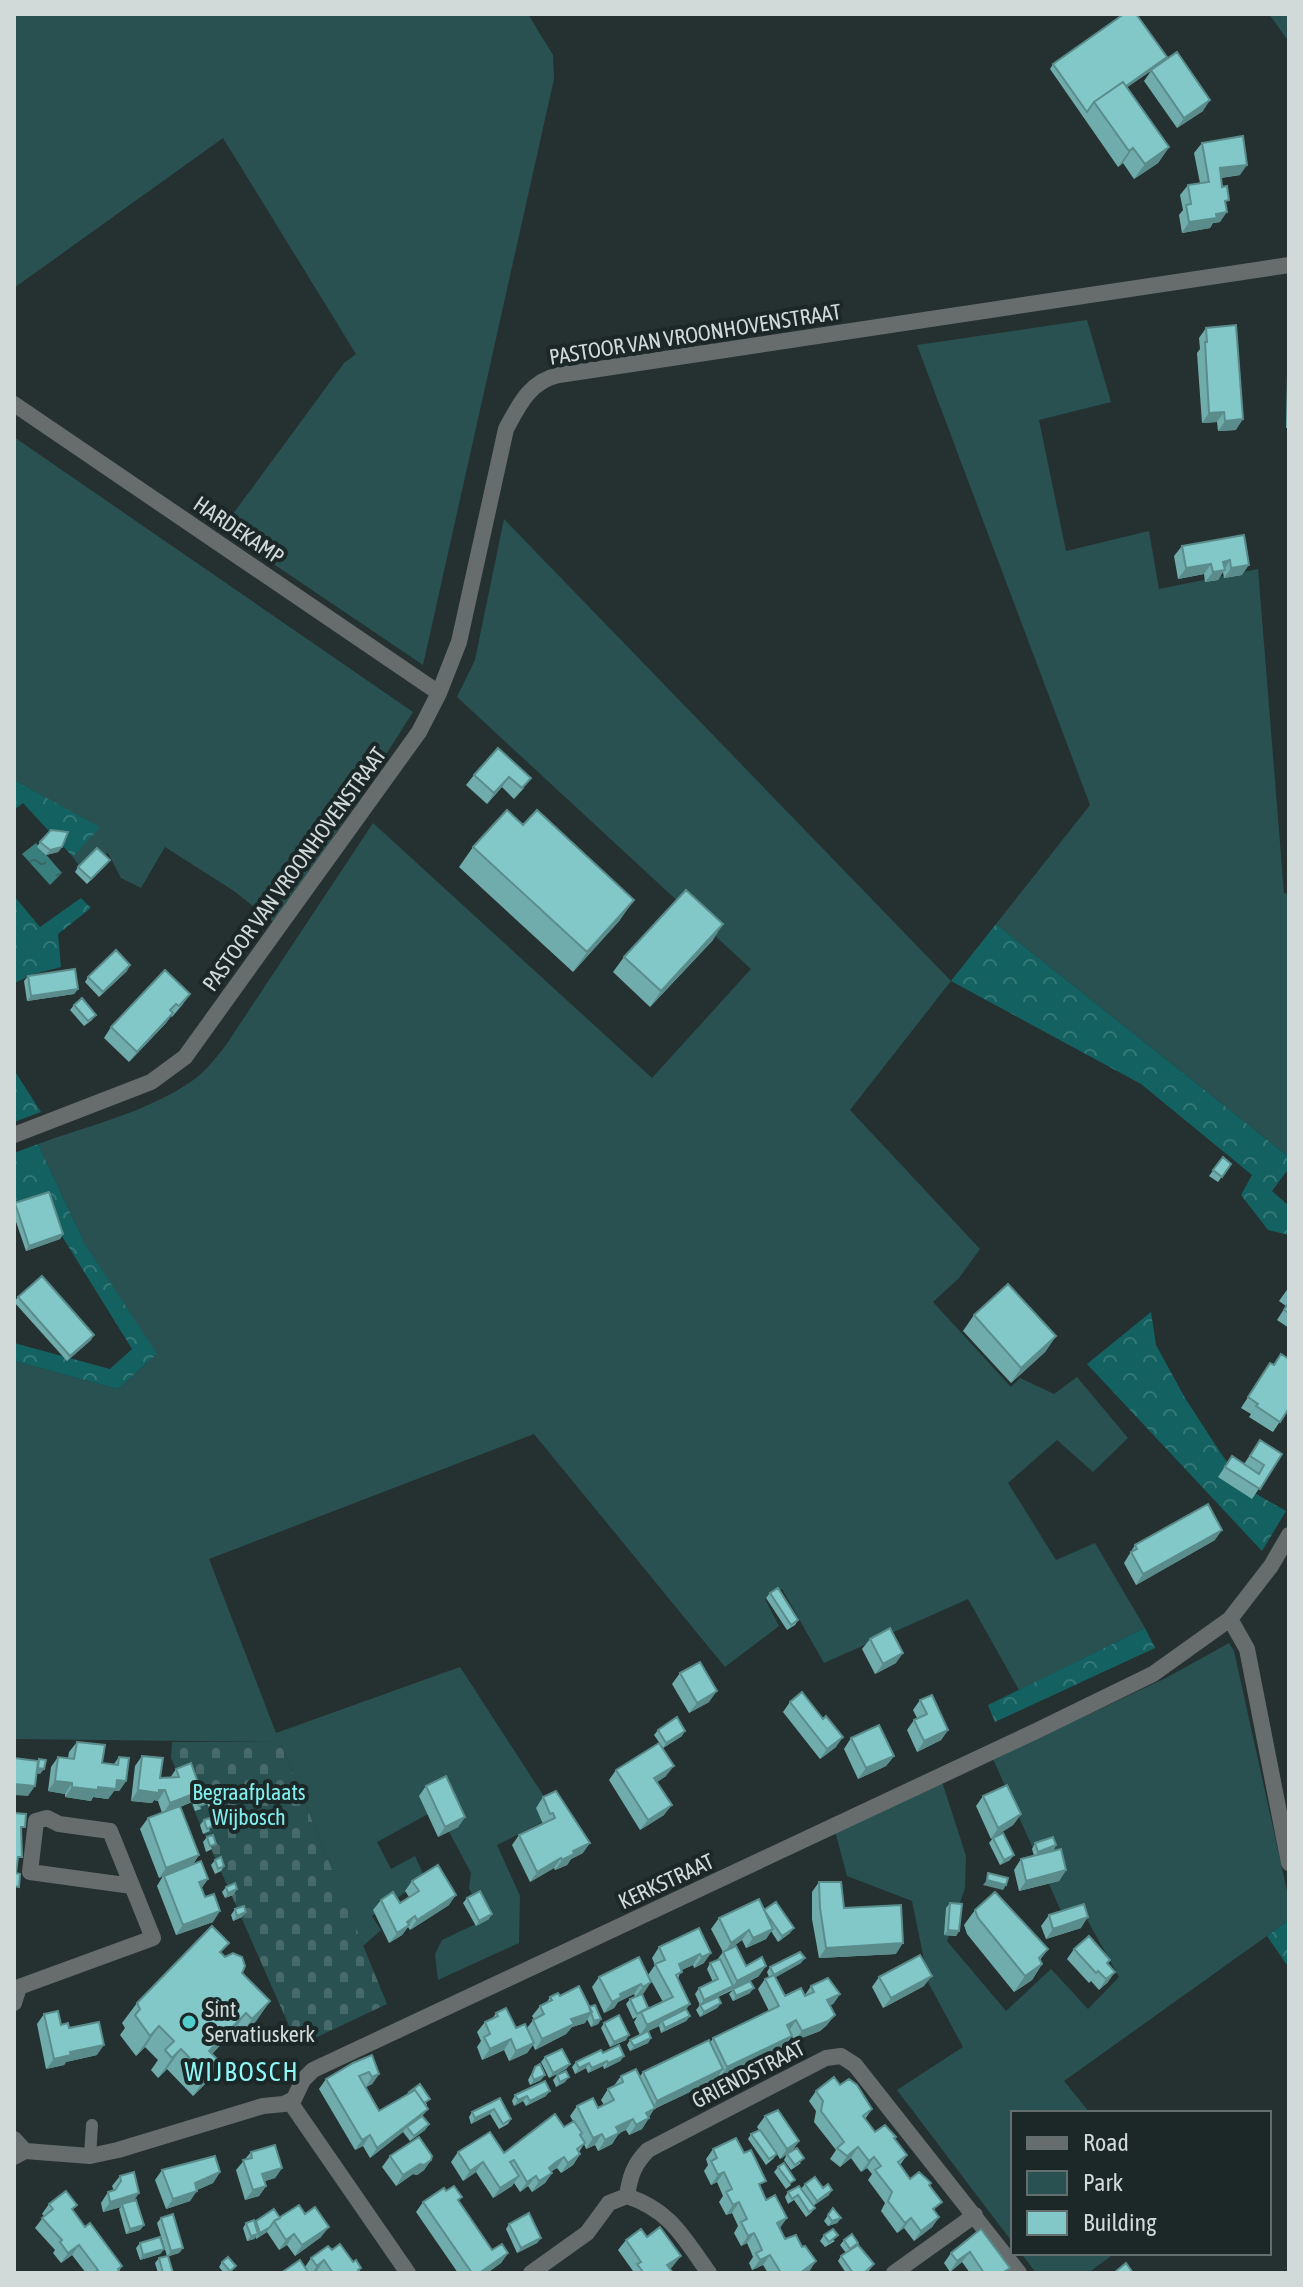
<svg xmlns="http://www.w3.org/2000/svg" width="1303" height="2287" viewBox="0 0 1303 2287" font-family="'Asap Condensed',sans-serif">
	<style>
		.green { fill: #295151 }
		.forest { fill: url(#forest-crowns) }
		.cemetery { fill: url(#cemetery-stones) }
		.water { fill: url(#water-ripples) }
		.lines { fill: none; stroke-linecap: round; stroke-linejoin: round }
		.lane { stroke: #676d6d; stroke-width: 12 }
		.street { stroke: #676d6d; stroke-width: 16 }
		.wall { fill: #70acac }
		.shaded-wall { fill: #5b8c8c }
		.building { fill: #82c8c8; stroke: #5b8c8c; stroke-width: 2 }
		.poi-dot { fill: #52cdcd; stroke: #1c2727; stroke-width: 3 }
		.labels { text-anchor: middle; dominant-baseline: central; stroke-width: 8; stroke-linejoin: round; paint-order: stroke }
		.street-label { font-size: 22px; fill: #d2d9d9; stroke: #1c2727 }
		.park-label { font-size: 22px; fill: #82efef; stroke: #1c2727 }
		.poi-label { font-size: 22px; fill: #d2d9d9; stroke: #1c2727; text-anchor: start }
		.quarter-label { font-size: 26px; letter-spacing: 2px; fill: #8df8f8; stroke: #1c2727 }
	</style>
	<defs>
		<pattern id="forest-crowns" width="20" height="18" patternUnits="userSpaceOnUse" patternTransform="scale(2)"><rect width="20" height="18" fill="#136161"/><path d="M2 6a3 3 0 1 1 6 0M12 15a3 3 0 1 1 6 0" fill="none" stroke="#347777"/></pattern>
		<pattern id="cemetery-stones" width="16" height="16" patternUnits="userSpaceOnUse" patternTransform="scale(2)"><rect width="16" height="16" fill="#295151"/><path d="M2 7V4a2 2 0 0 1 4 0v3zM10 15v-3a2 2 0 0 1 4 0v3z" fill="#476969"/></pattern>
		<pattern id="water-ripples" width="26" height="14" patternUnits="userSpaceOnUse" patternTransform="scale(2)"><rect width="26" height="14" fill="#387f7e"/><path d="M2 4q2-2 4 0t4 0M15 11q2-2 4 0t4 0" fill="none" stroke="#3b6666"/></pattern>
	</defs>
	<rect width="100%" height="100%" fill="#253131"/>
	<path class="green" d="M 14,14 L 528,14 L 553,55 L 554,79 L 423,665 L 222,529 L 344,363 L 356,354 L 223,138 L 14,288 Z
		M 1269,14 L 1289,14 L 1289,42 Z
		M 1087,320 L 1111,402 L 1039,420 L 1066,551 L 1149,531 L 1159,589 L 1258,569 L 1284,893 L 1289,894 L 1289,1157 L 996,924 L 1090,805 L 917,345 Z
		M 14,437 L 413,712 L 277,925 L 234,891 L 165,847 L 141,888 L 121,878 L 108,853 L 80,867 L 73,857 L 99,827 L 14,780 Z
		M 504,519 L 951,981 L 850,1110 L 980,1249 L 959,1278 L 933,1302 L 1011,1387 L 1020,1378 L 1054,1394 L 1077,1377 L 1128,1438 L 1093,1472 L 1057,1440 L 1008,1483 L 1056,1560 L 1095,1543 L 1145,1628 L 1019,1690 L 968,1599 L 824,1663 L 782,1589 L 765,1599 L 779,1626 L 725,1667 L 534,1434 L 209,1559 L 276,1733 L 460,1667 L 556,1815 L 497,1845 L 520,1896 L 519,1943 L 438,1980 L 435,1954 L 442,1940 L 484,1920 L 469,1888 L 471,1873 L 437,1809 L 377,1842 L 391,1869 L 415,1856 L 425,1878 L 372,1916 L 381,1930 L 363,1946 L 280,1742 L 14,1739 L 14,1361 L 118,1389 L 156,1355 L 85,1244 L 38,1144 C 90,1125 152,1111 196,1078 C 208,1069 217,1056 226,1045 L 373,823 L 652,1078 L 751,969 L 457,697 L 475,660 Z
		M 1229,1643 L 1234,1651 L 1289,1900 L 1289,1920 L 1064,2081 L 1090,2113 L 1013,2113 L 1013,2243 L 897,2090 L 963,2047 L 929,1984 L 912,1901 L 847,1876 L 835,1831 L 942,1782 L 966,1856 L 965,1888 L 947,1941 L 1006,2011 L 1051,1969 L 1088,2009 L 1119,1977 L 1079,1905 L 1061,1911 L 993,1759 L 1166,1678 Z
		M 1021,2253 L 1115,2253 L 1088,2273 L 1036,2273 Z"/>
	<path class="forest" d="M 14,780 L 100,827 L 73,857 L 23,803 L 14,810 Z
		M 14,896 L 40,927 L 81,898 L 91,908 L 58,934 L 61,967 L 34,974 L 14,983 Z
		M 996,924 L 1289,1157 L 1289,1168 L 1272,1191 L 1289,1206 L 1289,1235 L 1268,1230 L 1241,1195 L 1252,1175 L 1141,1084 L 951,981 Z
		M 14,1070 L 41,1112 L 14,1122 Z
		M 38,1144 L 85,1244 L 157,1354 L 118,1389 L 14,1361 L 14,1343 L 110,1369 L 132,1349 L 60,1233 L 14,1211 L 14,1153 Z
		M 1151,1312 L 1156,1345 L 1185,1398 L 1220,1452 L 1246,1488 L 1286,1511 L 1262,1551 L 1087,1364 Z
		M 1145,1628 L 1155,1648 L 995,1722 L 988,1705 Z
		M 1289,1920 L 1289,1968 L 1267,1936 Z"/>
	<path class="cemetery" d="M 172,1742 L 280,1742 L 387,2004 L 298,2046 L 171,1758 Z"/>
	<path class="water" d="M 36,843 L 62,873 L 50,885 L 22,854 Z"/>
	<g class="lines">
		<path class="lane" d="M 90,2156 L 92,2125"/>
		<path class="street" d="M 14,404 L 439,693
			M 14,1135 L 151,1082 L 185,1057 L 419,732 L 439,693 L 459,642 L 506,429 C 519,405 530,381 559,375 L 1289,265
			M 1230,1619 L 1247,1649 L 1289,1863
			M 14,2003 L 19,1987 L 153,1938 L 110,1831 L 59,1824 L 47,1818 L 36,1821 L 30,1872 L 132,1886
			M 290,2102 L 408,2273
			M 14,2139 L 25,2151
			M 14,2157 L 25,2151 L 90,2156 L 118,2150 L 263,2106 L 284,2104 L 294,2099 L 303,2080 L 313,2070 L 1034,1732 L 1153,1674 L 1230,1619 L 1271,1566 L 1289,1535
			M 627,2196 C 671,2211 683,2237 709,2273
			M 531,2273 L 587,2233 L 609,2203 L 627,2196 C 630,2176 634,2164 648,2150 L 826,2058 L 841,2056 L 855,2065 L 1019,2273
			M 894,2273 L 975,2215"/>
	</g>
	<path class="wall" d="M 1163,62 L 1203,111 L 1177,128 L 1144,81 L 1151,71 L 1127,87 L 1169,147 L 1158,163 L 1134,179 L 1123,163 L 1118,167 L 1050,69 L 1053,64 Z
		M 1202,143 L 1240,175 L 1221,178 L 1226,205 L 1220,222 L 1213,223 L 1210,228 L 1182,233 L 1179,215 L 1183,210 L 1180,195 L 1188,185 L 1200,183 L 1194,153 Z
		M 1206,328 L 1236,430 L 1218,431 L 1217,422 L 1202,423 L 1197,353 L 1200,349 L 1199,338 Z
		M 1289,346 L 1289,363 L 1287,363 L 1287,348 Z
		M 1289,372 L 1289,428 L 1286,428 L 1287,375 Z
		M 1244,535 L 1242,575 L 1224,578 L 1223,572 L 1218,580 L 1205,582 L 1204,574 L 1178,579 L 1174,556 L 1182,546 Z
		M 498,748 L 524,788 L 514,799 L 502,787 L 487,804 L 466,785 L 474,775 Z
		M 523,825 L 620,920 L 573,972 L 459,867 L 473,847 Z
		M 40,842 L 62,847 L 58,852 L 46,855 L 37,847 Z
		M 106,865 L 87,884 L 75,872 L 78,867 Z
		M 713,940 L 650,1007 L 613,972 L 624,957 Z
		M 127,971 L 99,997 L 85,982 L 88,977 Z
		M 28,976 L 78,989 L 74,994 L 27,1001 L 24,981 Z
		M 190,994 L 183,1004 L 172,1017 L 171,1016 L 166,1023 L 129,1062 L 104,1038 L 111,1027 Z
		M 74,1005 L 96,1015 L 92,1020 L 84,1026 L 70,1010 Z
		M 1223,1157 L 1231,1164 L 1218,1182 L 1209,1176 Z
		M 15,1203 L 63,1234 L 60,1239 L 26,1251 L 14,1216 Z
		M 1289,1287 L 1289,1328 L 1277,1320 L 1286,1306 L 1279,1301 Z
		M 18,1297 L 91,1340 L 67,1361 L 14,1302 Z
		M 974,1315 L 1056,1336 L 1045,1352 L 1011,1383 L 963,1331 Z
		M 1270,1363 L 1289,1408 L 1273,1432 L 1249,1417 L 1251,1414 L 1241,1408 Z
		M 1260,1440 L 1282,1454 L 1252,1499 L 1218,1477 L 1232,1456 L 1244,1464 Z
		M 1215,1540 L 1136,1585 L 1124,1563 L 1135,1545 Z
		M 770,1593 L 798,1620 L 795,1625 L 787,1630 L 766,1598 Z
		M 870,1639 L 896,1663 L 875,1674 L 862,1649 Z
		M 680,1673 L 709,1702 L 689,1713 L 672,1684 Z
		M 920,1700 L 948,1730 L 941,1740 L 917,1752 L 907,1730 L 914,1720 L 917,1718 L 913,1710 Z
		M 790,1702 L 836,1747 L 820,1759 L 783,1712 Z
		M 658,1730 L 682,1736 L 663,1748 L 654,1735 Z
		M 851,1738 L 894,1756 L 886,1766 L 858,1779 L 844,1749 Z
		M 77,1742 L 102,1763 L 114,1764 L 119,1757 L 126,1781 L 119,1791 L 114,1791 L 108,1799 L 93,1797 L 91,1801 L 65,1797 L 65,1794 L 48,1791 L 51,1767 L 58,1757 L 68,1758 L 69,1752 Z
		M 142,1756 L 160,1778 L 170,1778 L 176,1769 L 197,1797 L 201,1809 L 195,1811 L 192,1802 L 180,1807 L 199,1855 L 192,1865 L 208,1879 L 201,1888 L 213,1922 L 176,1935 L 157,1886 L 163,1876 L 159,1878 L 140,1829 L 148,1818 L 162,1813 L 158,1801 L 154,1800 L 152,1803 L 131,1801 L 135,1766 Z
		M 616,1770 L 666,1776 L 657,1782 L 664,1815 L 640,1830 L 609,1780 Z
		M 426,1786 L 465,1817 L 458,1827 L 438,1837 L 419,1796 Z
		M 983,1796 L 1021,1814 L 1013,1825 L 991,1839 L 976,1806 Z
		M 543,1797 L 583,1853 L 571,1859 L 567,1865 L 555,1870 L 554,1868 L 530,1882 L 512,1845 L 519,1835 L 543,1824 L 536,1808 Z
		M 211,1798 L 220,1809 L 211,1813 L 207,1803 Z
		M 204,1820 L 210,1831 L 203,1834 L 200,1825 Z
		M 207,1837 L 212,1849 L 206,1852 L 203,1842 Z
		M 993,1838 L 1010,1860 L 1000,1865 L 989,1843 Z
		M 1035,1843 L 1056,1845 L 1053,1851 L 1047,1853 L 1066,1870 L 1059,1881 L 1019,1891 L 1014,1870 L 1021,1859 L 1034,1856 L 1032,1849 Z
		M 215,1860 L 224,1866 L 221,1871 L 215,1874 L 211,1865 Z
		M 412,1881 L 449,1905 L 410,1930 L 408,1927 L 402,1935 L 389,1943 L 373,1910 L 381,1900 L 400,1903 L 409,1897 L 405,1891 Z
		M 819,1882 L 844,1908 L 896,1954 L 819,1958 L 812,1919 L 812,1892 Z
		M 226,1887 L 237,1889 L 233,1895 L 225,1898 L 222,1892 Z
		M 467,1898 L 489,1919 L 476,1926 L 463,1903 Z
		M 950,1903 L 959,1931 L 956,1936 L 944,1935 L 946,1908 Z
		M 235,1909 L 246,1912 L 242,1917 L 233,1921 L 231,1915 Z
		M 764,1910 L 790,1933 L 778,1942 L 771,1931 L 766,1939 L 746,1948 L 742,1940 L 730,1949 L 746,1966 L 759,1976 L 750,1981 L 750,1993 L 733,2001 L 729,1994 L 733,1990 L 718,1997 L 721,2003 L 717,2008 L 700,2017 L 696,2010 L 700,2005 L 695,1994 L 699,1988 L 713,1982 L 707,1969 L 710,1963 L 717,1960 L 723,1952 L 711,1929 L 719,1918 Z
		M 975,1910 L 1048,1949 L 1040,1960 L 1042,1964 L 1032,1980 L 1014,1992 L 967,1934 L 964,1925 Z
		M 1049,1915 L 1081,1928 L 1046,1939 L 1041,1926 Z
		M 699,1928 L 704,1963 L 694,1968 L 693,1965 L 681,1970 L 678,1979 L 686,2009 L 690,2016 L 686,2021 L 661,2033 L 659,2026 L 640,2035 L 634,2022 L 637,2017 L 633,2019 L 626,2004 L 630,1999 L 635,1997 L 634,1994 L 618,2002 L 614,2008 L 604,2013 L 592,1987 L 599,1977 L 639,1957 L 644,1993 L 642,1994 L 649,2008 L 663,2002 L 648,1975 L 655,1965 L 652,1958 L 659,1947 Z
		M 1074,1949 L 1108,1963 L 1108,1982 L 1099,1990 L 1091,1981 L 1089,1983 L 1067,1959 Z
		M 221,1953 L 270,2001 L 256,2021 L 238,2039 L 232,2033 L 212,2054 L 221,2063 L 206,2083 L 193,2096 L 167,2069 L 158,2078 L 151,2070 L 158,2060 L 145,2047 L 136,2056 L 120,2035 L 125,2028 L 122,2023 L 137,2003 Z
		M 801,1963 L 775,1977 L 785,1996 L 805,1995 L 811,1986 L 840,1994 L 833,2004 L 830,2005 L 827,2025 L 820,2031 L 794,2041 L 792,2036 L 785,2046 L 720,2077 L 719,2075 L 715,2080 L 654,2109 L 642,2129 L 629,2135 L 626,2130 L 619,2133 L 612,2144 L 598,2151 L 595,2145 L 586,2149 L 584,2144 L 579,2152 L 580,2154 L 573,2165 L 561,2173 L 557,2168 L 551,2171 L 552,2173 L 545,2183 L 532,2192 L 528,2186 L 520,2192 L 514,2183 L 512,2186 L 493,2198 L 476,2172 L 463,2181 L 451,2162 L 458,2152 L 504,2153 L 564,2127 L 573,2121 L 570,2116 L 577,2106 L 598,2108 L 604,2105 L 601,2100 L 608,2089 L 613,2087 L 621,2076 L 640,2076 L 643,2072 L 710,2043 L 713,2038 L 769,2011 L 758,1989 L 765,1979 L 769,1977 L 767,1972 L 770,1967 Z
		M 879,1977 L 924,1986 L 883,2008 L 872,1987 Z
		M 560,1996 L 589,2007 L 601,2019 L 598,2024 L 591,2027 L 587,2019 L 585,2023 L 572,2027 L 566,2034 L 535,2050 L 533,2045 L 527,2053 L 509,2061 L 504,2050 L 482,2060 L 477,2047 L 481,2041 L 477,2032 L 485,2022 L 492,2019 L 496,2013 L 516,2028 L 527,2028 L 534,2019 L 532,2016 L 540,2006 L 547,2002 L 550,1997 Z
		M 44,2014 L 61,2025 L 97,2055 L 66,2062 L 64,2065 L 46,2069 L 37,2024 Z
		M 604,2023 L 626,2040 L 610,2047 L 601,2028 Z
		M 651,2038 L 648,2043 L 630,2051 L 627,2045 L 630,2040 Z
		M 603,2053 L 624,2056 L 620,2061 L 604,2069 L 603,2066 L 588,2073 L 586,2068 L 575,2074 L 572,2067 L 576,2062 Z
		M 545,2057 L 570,2064 L 566,2069 L 549,2078 L 541,2062 Z
		M 353,2063 L 379,2074 L 372,2084 L 366,2087 L 379,2111 L 407,2094 L 409,2092 L 427,2104 L 422,2116 L 429,2124 L 425,2130 L 410,2141 L 403,2132 L 370,2158 L 363,2146 L 355,2150 L 319,2089 L 326,2079 Z
		M 535,2067 L 541,2080 L 530,2085 L 528,2080 Z
		M 557,2075 L 565,2082 L 556,2087 L 553,2080 Z
		M 840,2085 L 872,2109 L 865,2119 L 875,2132 L 895,2139 L 907,2155 L 900,2165 L 910,2179 L 930,2185 L 935,2212 L 939,2217 L 932,2227 L 914,2241 L 904,2228 L 897,2233 L 881,2211 L 885,2203 L 868,2180 L 872,2174 L 867,2168 L 861,2172 L 851,2158 L 840,2167 L 830,2159 L 836,2150 L 814,2122 L 816,2111 L 809,2101 L 816,2091 Z
		M 515,2095 L 546,2096 L 526,2106 L 523,2101 L 514,2106 L 512,2101 Z
		M 500,2098 L 511,2119 L 508,2124 L 499,2129 L 490,2114 L 471,2124 L 469,2117 L 472,2112 Z
		M 765,2116 L 799,2141 L 792,2151 L 780,2159 L 777,2154 L 773,2159 L 766,2165 L 748,2139 L 751,2134 L 759,2130 L 757,2127 Z
		M 713,2149 L 761,2189 L 785,2239 L 809,2272 L 807,2273 L 768,2273 L 763,2265 L 752,2270 L 749,2263 L 753,2257 L 751,2252 L 747,2243 L 741,2246 L 734,2233 L 738,2226 L 732,2213 L 726,2215 L 719,2202 L 723,2196 L 717,2182 L 711,2185 L 704,2171 L 708,2165 L 706,2159 Z
		M 251,2152 L 282,2168 L 275,2178 L 265,2181 L 266,2186 L 259,2196 L 245,2200 L 236,2170 Z
		M 787,2154 L 801,2163 L 791,2170 L 784,2160 Z
		M 390,2156 L 431,2160 L 424,2170 L 417,2175 L 413,2174 L 396,2186 L 382,2167 Z
		M 778,2167 L 791,2185 L 786,2189 L 774,2172 Z
		M 162,2170 L 220,2172 L 213,2183 L 197,2190 L 190,2201 L 166,2209 L 155,2180 Z
		M 120,2176 L 134,2201 L 144,2225 L 140,2230 L 126,2234 L 119,2209 L 121,2207 L 103,2212 L 101,2203 L 108,2192 L 114,2191 L 112,2186 Z
		M 805,2184 L 829,2195 L 813,2206 L 815,2208 L 811,2213 L 806,2217 L 794,2200 L 788,2204 L 785,2197 L 788,2192 L 801,2189 Z
		M 446,2191 L 459,2201 L 492,2250 L 508,2253 L 501,2263 L 487,2273 L 458,2273 L 416,2212 L 423,2202 Z
		M 49,2204 L 73,2211 L 85,2227 L 122,2266 L 119,2271 L 120,2273 L 86,2273 L 72,2255 L 61,2263 L 53,2253 L 55,2250 L 35,2228 L 44,2216 L 42,2214 Z
		M 833,2208 L 841,2218 L 837,2223 L 828,2226 L 824,2221 Z
		M 161,2218 L 183,2248 L 179,2253 L 168,2256 L 173,2273 L 158,2273 L 155,2263 L 159,2258 L 167,2256 L 157,2223 Z
		M 280,2218 L 321,2237 L 295,2256 L 287,2245 L 279,2250 L 267,2232 L 256,2239 L 256,2237 L 254,2239 L 247,2241 L 243,2228 L 246,2223 L 255,2223 L 256,2221 Z
		M 509,2224 L 541,2238 L 537,2243 L 517,2253 L 506,2229 Z
		M 981,2229 L 1006,2273 L 970,2273 L 962,2262 L 950,2272 L 944,2263 L 951,2253 Z
		M 824,2235 L 835,2241 L 825,2247 L 820,2241 Z
		M 647,2237 L 673,2266 L 670,2269 L 673,2273 L 631,2273 L 633,2271 L 618,2250 L 626,2240 Z
		M 844,2240 L 856,2247 L 874,2264 L 867,2273 L 846,2273 L 838,2261 L 841,2256 L 846,2253 L 840,2245 Z
		M 140,2243 L 164,2249 L 160,2254 L 140,2260 L 136,2248 Z
		M 332,2250 L 361,2268 L 359,2271 L 361,2273 L 319,2273 L 317,2271 L 314,2273 L 281,2273 L 305,2267 L 311,2258 Z
		M 222,2262 L 236,2266 L 230,2273 L 224,2273 L 219,2267 Z"/>
	<path class="shaded-wall" d="M 1167,57 L 1163,62 L 1098,108 L 1097,106 Z
		M 1210,100 L 1203,111 L 1177,128 L 1184,118 Z
		M 1169,147 L 1158,163 L 1134,179 L 1145,164 Z
		M 1133,148 L 1123,163 L 1118,167 L 1129,151 Z
		M 1247,165 L 1240,175 L 1212,179 L 1220,168 Z
		M 1227,212 L 1220,222 L 1213,223 L 1210,228 L 1182,233 L 1189,222 Z
		M 1224,412 L 1217,422 L 1202,423 L 1209,413 Z
		M 1243,419 L 1236,430 L 1218,431 L 1225,421 Z
		M 1230,560 L 1218,580 L 1205,582 L 1213,572 L 1223,562 Z
		M 1211,564 L 1204,574 L 1178,579 L 1186,568 Z
		M 1249,565 L 1242,575 L 1224,578 L 1231,568 Z
		M 509,777 L 502,787 L 487,804 L 494,793 Z
		M 62,847 L 58,852 L 46,855 L 50,850 Z
		M 634,900 L 620,920 L 573,972 L 587,952 Z
		M 723,924 L 713,940 L 650,1007 L 661,991 Z
		M 130,965 L 127,971 L 99,997 L 103,992 Z
		M 78,989 L 74,994 L 27,1001 L 31,996 Z
		M 173,1013 L 166,1023 L 129,1062 L 137,1052 Z
		M 63,1234 L 60,1239 L 26,1251 L 29,1246 Z
		M 94,1335 L 91,1340 L 67,1361 L 70,1356 Z
		M 1056,1336 L 1045,1352 L 1011,1383 L 1021,1368 Z
		M 1222,1530 L 1215,1540 L 1136,1585 L 1143,1574 Z
		M 903,1653 L 896,1663 L 875,1674 L 883,1664 Z
		M 717,1691 L 709,1702 L 689,1713 L 697,1703 Z
		M 948,1730 L 941,1740 L 917,1752 L 924,1741 Z
		M 685,1731 L 682,1736 L 663,1748 L 666,1743 Z
		M 843,1737 L 836,1747 L 820,1759 L 827,1749 Z
		M 894,1756 L 886,1766 L 858,1779 L 866,1768 Z
		M 674,1766 L 666,1776 L 647,1789 L 654,1778 Z
		M 38,1768 L 44,1769 L 40,1774 L 35,1773 Z
		M 117,1780 L 126,1781 L 119,1791 L 114,1791 L 108,1799 L 93,1797 L 91,1801 L 65,1797 L 72,1787 L 98,1787 Z
		M 55,1781 L 72,1783 L 65,1794 L 48,1791 Z
		M 14,1784 L 35,1786 L 28,1796 L 14,1795 Z
		M 138,1790 L 165,1790 L 158,1801 L 154,1800 L 152,1803 L 131,1801 Z
		M 201,1791 L 192,1802 L 163,1814 L 170,1803 Z
		M 224,1804 L 220,1809 L 211,1813 L 214,1808 Z
		M 672,1805 L 664,1815 L 640,1830 L 648,1820 Z
		M 1021,1814 L 1013,1825 L 991,1839 L 998,1828 Z
		M 465,1817 L 458,1827 L 438,1837 L 445,1827 Z
		M 590,1843 L 583,1853 L 571,1859 L 567,1865 L 555,1870 L 562,1860 L 573,1851 Z
		M 1056,1845 L 1053,1851 L 1035,1857 L 1038,1852 Z
		M 199,1855 L 192,1866 L 159,1878 L 166,1868 Z
		M 1014,1855 L 1010,1860 L 1000,1865 L 1004,1860 Z
		M 561,1858 L 554,1868 L 530,1882 L 537,1872 Z
		M 1066,1870 L 1059,1881 L 1019,1891 L 1026,1881 Z
		M 208,1879 L 201,1889 L 199,1882 Z
		M 987,1880 L 1006,1885 L 1003,1890 L 983,1885 Z
		M 237,1889 L 233,1895 L 225,1898 L 228,1893 Z
		M 456,1895 L 449,1905 L 410,1930 L 417,1920 Z
		M 220,1911 L 213,1922 L 176,1935 L 183,1925 Z
		M 246,1912 L 242,1917 L 233,1921 L 237,1916 Z
		M 492,1914 L 489,1919 L 476,1926 L 479,1921 Z
		M 415,1916 L 402,1935 L 389,1943 L 407,1922 Z
		M 1088,1917 L 1081,1928 L 1046,1939 L 1053,1929 Z
		M 794,1928 L 790,1933 L 778,1942 L 782,1936 Z
		M 773,1929 L 766,1939 L 746,1948 L 753,1938 Z
		M 749,1930 L 742,1940 L 724,1953 L 731,1943 Z
		M 948,1930 L 959,1931 L 956,1936 L 944,1935 Z
		M 903,1943 L 896,1954 L 819,1958 L 826,1948 Z
		M 711,1953 L 704,1963 L 694,1968 L 702,1957 Z
		M 700,1954 L 693,1965 L 671,1975 L 679,1964 Z
		M 805,1958 L 801,1963 L 771,1980 L 774,1975 Z
		M 1042,1964 L 1032,1980 L 1014,1992 L 1025,1976 Z
		M 766,1966 L 759,1976 L 700,2005 L 704,2000 L 733,1986 L 737,1981 Z
		M 1115,1972 L 1108,1982 L 1099,1990 L 1106,1979 Z
		M 932,1976 L 924,1986 L 883,2008 L 891,1998 Z
		M 651,1982 L 644,1993 L 635,1997 L 643,1987 Z
		M 641,1984 L 634,1994 L 618,2002 L 614,2008 L 604,2013 L 612,2002 L 620,1994 Z
		M 754,1988 L 750,1993 L 733,2001 L 736,1996 Z
		M 840,1994 L 833,2004 L 820,2010 L 827,2000 Z
		M 270,2001 L 256,2021 L 238,2039 L 252,2019 Z
		M 721,2003 L 717,2008 L 700,2017 L 704,2012 Z
		M 690,2004 L 683,2014 L 662,2021 L 659,2026 L 640,2035 L 647,2025 Z
		M 592,2012 L 585,2023 L 572,2027 L 566,2034 L 535,2050 L 542,2039 L 571,2019 Z
		M 246,2013 L 232,2033 L 199,2067 L 209,2051 Z
		M 835,2015 L 827,2025 L 820,2031 L 794,2041 L 802,2031 Z
		M 690,2016 L 686,2021 L 661,2033 L 665,2028 Z
		M 601,2019 L 598,2024 L 591,2027 L 594,2021 Z
		M 796,2020 L 789,2031 L 787,2025 Z
		M 159,2026 L 145,2047 L 136,2056 L 150,2036 Z
		M 629,2035 L 626,2040 L 610,2047 L 614,2042 Z
		M 792,2036 L 785,2046 L 720,2077 L 727,2067 Z
		M 651,2038 L 648,2043 L 630,2051 L 634,2046 Z
		M 511,2039 L 504,2050 L 482,2060 L 490,2049 Z
		M 534,2043 L 527,2053 L 509,2061 L 516,2051 Z
		M 104,2045 L 97,2055 L 66,2062 L 64,2065 L 46,2069 L 54,2059 L 70,2052 Z
		M 181,2049 L 167,2069 L 158,2078 L 172,2058 Z
		M 624,2056 L 620,2061 L 604,2069 L 608,2063 Z
		M 607,2061 L 603,2066 L 588,2073 L 592,2068 Z
		M 221,2063 L 206,2083 L 193,2096 L 207,2076 Z
		M 589,2063 L 586,2068 L 575,2074 L 579,2068 Z
		M 570,2064 L 566,2069 L 549,2078 L 553,2073 Z
		M 723,2069 L 715,2080 L 654,2109 L 648,2118 L 646,2113 L 651,2110 L 657,2101 Z
		M 379,2074 L 372,2084 L 365,2088 L 372,2077 Z
		M 545,2075 L 541,2080 L 530,2085 L 534,2080 Z
		M 569,2077 L 565,2082 L 556,2087 L 560,2082 Z
		M 550,2091 L 546,2096 L 526,2106 L 530,2101 Z
		M 527,2096 L 523,2101 L 514,2106 L 518,2100 Z
		M 428,2109 L 420,2119 L 407,2127 L 403,2132 L 370,2158 L 377,2148 Z
		M 494,2109 L 490,2114 L 471,2124 L 475,2118 Z
		M 649,2118 L 642,2129 L 629,2135 L 636,2125 Z
		M 633,2119 L 626,2130 L 609,2138 L 616,2127 Z
		M 429,2124 L 425,2130 L 410,2141 L 414,2136 Z
		M 619,2133 L 612,2144 L 598,2151 L 605,2140 Z
		M 602,2134 L 595,2145 L 586,2149 L 593,2138 Z
		M 370,2135 L 363,2146 L 355,2150 L 362,2140 Z
		M 799,2141 L 792,2151 L 780,2159 L 787,2149 Z
		M 858,2147 L 851,2158 L 840,2167 L 847,2156 Z
		M 580,2154 L 573,2165 L 561,2173 L 568,2163 Z
		M 564,2157 L 557,2168 L 541,2178 L 549,2168 Z
		M 874,2157 L 867,2168 L 861,2172 L 869,2161 Z
		M 431,2160 L 424,2170 L 417,2175 L 413,2174 L 396,2186 L 403,2175 L 420,2164 Z
		M 483,2162 L 476,2172 L 463,2181 L 470,2171 Z
		M 282,2168 L 275,2178 L 255,2184 L 262,2174 Z
		M 220,2172 L 213,2183 L 188,2194 L 195,2183 Z
		M 724,2172 L 717,2182 L 711,2185 L 718,2175 Z
		M 552,2173 L 545,2183 L 532,2192 L 539,2181 Z
		M 519,2176 L 512,2186 L 493,2198 L 500,2188 Z
		M 536,2176 L 528,2186 L 520,2192 L 527,2182 Z
		M 266,2186 L 259,2196 L 245,2200 L 253,2190 Z
		M 832,2190 L 829,2195 L 813,2206 L 817,2201 Z
		M 197,2191 L 190,2201 L 166,2209 L 173,2199 Z
		M 139,2193 L 132,2204 L 122,2204 L 121,2207 L 103,2212 L 110,2202 Z
		M 739,2202 L 732,2213 L 726,2215 L 733,2205 Z
		M 939,2217 L 932,2227 L 914,2241 L 921,2231 Z
		M 787,2218 L 780,2228 L 777,2223 Z
		M 841,2218 L 837,2223 L 828,2226 L 832,2221 Z
		M 911,2218 L 904,2228 L 897,2233 L 905,2223 Z
		M 144,2225 L 140,2230 L 126,2234 L 130,2229 Z
		M 270,2227 L 267,2232 L 256,2239 L 260,2233 Z
		M 329,2227 L 321,2237 L 295,2256 L 302,2245 Z
		M 754,2233 L 747,2243 L 741,2246 L 748,2236 Z
		M 258,2234 L 254,2239 L 247,2241 L 251,2236 Z
		M 294,2234 L 287,2245 L 279,2250 L 286,2240 Z
		M 541,2238 L 537,2243 L 517,2253 L 521,2248 Z
		M 79,2245 L 72,2255 L 61,2263 L 68,2253 Z
		M 183,2248 L 179,2253 L 167,2257 L 171,2251 Z
		M 164,2249 L 160,2254 L 140,2260 L 143,2255 Z
		M 970,2252 L 962,2262 L 950,2272 L 957,2261 Z
		M 508,2253 L 501,2263 L 487,2273 L 479,2273 Z
		M 770,2255 L 763,2265 L 752,2270 L 760,2260 Z
		M 681,2256 L 673,2266 L 663,2273 L 667,2265 Z
		M 324,2260 L 317,2271 L 312,2273 L 317,2266 Z
		M 816,2261 L 809,2272 L 807,2273 L 800,2273 Z"/>
	<path class="building" d="M 1124,14 L 1136,14 L 1167,57 L 1126,86 L 1123,82 L 1094,102 L 1087,112 L 1053,64 Z
		M 1177,52 L 1210,100 L 1184,118 L 1151,70 Z
		M 1123,82 L 1169,147 L 1145,164 L 1133,148 L 1129,151 L 1094,102 Z
		M 1243,136 L 1247,165 L 1220,168 L 1222,187 L 1227,186 L 1229,200 L 1225,201 L 1227,212 L 1216,214 L 1217,218 L 1189,222 L 1186,205 L 1191,204 L 1188,185 L 1209,182 L 1202,143 Z
		M 1236,325 L 1243,419 L 1225,421 L 1224,412 L 1209,413 L 1205,342 L 1207,342 L 1206,328 Z
		M 1244,535 L 1249,565 L 1231,568 L 1230,560 L 1223,562 L 1225,570 L 1213,572 L 1211,564 L 1186,568 L 1182,546 Z
		M 498,748 L 531,778 L 522,788 L 509,777 L 494,793 L 474,775 Z
		M 507,810 L 523,825 L 537,810 L 634,900 L 587,952 L 473,847 Z
		M 51,830 L 68,832 L 62,847 L 50,850 L 40,842 Z
		M 97,848 L 110,860 L 91,879 L 78,867 Z
		M 686,890 L 723,924 L 661,991 L 624,957 Z
		M 116,950 L 130,965 L 103,992 L 88,977 Z
		M 75,969 L 78,989 L 31,996 L 28,976 Z
		M 165,970 L 190,994 L 179,1006 L 176,1004 L 170,1010 L 173,1013 L 137,1052 L 111,1027 Z
		M 82,998 L 96,1015 L 88,1021 L 74,1005 Z
		M 1223,1157 L 1231,1164 L 1222,1177 L 1213,1170 Z
		M 49,1192 L 63,1234 L 29,1246 L 15,1203 Z
		M 42,1276 L 94,1335 L 70,1356 L 18,1297 Z
		M 1008,1284 L 1056,1336 L 1021,1368 L 974,1315 Z
		M 1289,1302 L 1289,1313 L 1284,1310 Z
		M 1281,1354 L 1287,1358 L 1289,1356 L 1289,1408 L 1280,1422 L 1256,1406 L 1258,1404 L 1248,1397 L 1270,1363 L 1274,1365 Z
		M 1260,1440 L 1282,1454 L 1260,1489 L 1225,1467 L 1232,1456 L 1259,1474 L 1264,1465 L 1250,1456 Z
		M 1208,1504 L 1222,1530 L 1143,1574 L 1131,1552 L 1137,1549 L 1135,1545 Z
		M 778,1588 L 798,1620 L 791,1625 L 770,1593 Z
		M 890,1628 L 903,1653 L 883,1664 L 870,1639 Z
		M 700,1662 L 717,1691 L 697,1703 L 680,1673 Z
		M 802,1692 L 823,1719 L 826,1716 L 843,1737 L 827,1749 L 790,1702 Z
		M 932,1695 L 948,1730 L 924,1741 L 914,1720 L 927,1714 L 920,1700 Z
		M 677,1717 L 685,1731 L 666,1743 L 658,1730 Z
		M 879,1725 L 894,1756 L 866,1768 L 851,1738 Z
		M 77,1742 L 105,1745 L 102,1763 L 118,1765 L 119,1757 L 129,1758 L 126,1781 L 117,1780 L 116,1789 L 98,1787 L 98,1790 L 72,1787 L 72,1783 L 55,1781 L 58,1757 L 74,1759 Z
		M 659,1743 L 674,1766 L 654,1778 L 672,1805 L 648,1820 L 616,1770 Z
		M 142,1756 L 163,1758 L 160,1778 L 179,1777 L 176,1769 L 191,1763 L 201,1791 L 170,1803 L 165,1790 L 159,1790 L 159,1793 L 138,1790 Z
		M 14,1758 L 38,1761 L 35,1786 L 14,1784 Z
		M 39,1759 L 46,1760 L 44,1769 L 38,1768 Z
		M 446,1776 L 465,1817 L 445,1827 L 426,1786 Z
		M 1007,1785 L 1021,1814 L 998,1828 L 983,1796 Z
		M 556,1791 L 590,1843 L 573,1851 L 574,1854 L 562,1860 L 561,1858 L 537,1872 L 519,1835 L 555,1818 L 553,1813 L 550,1814 L 543,1797 Z
		M 221,1794 L 224,1804 L 214,1808 L 211,1798 Z
		M 201,1795 L 205,1804 L 199,1806 L 195,1797 Z
		M 180,1806 L 199,1855 L 166,1868 L 148,1818 Z
		M 14,1813 L 26,1814 L 25,1827 L 21,1827 L 22,1857 L 18,1857 L 16,1873 L 20,1874 L 19,1887 L 15,1886 L 15,1917 L 14,1917 Z
		M 210,1818 L 213,1826 L 207,1829 L 204,1820 Z
		M 1003,1833 L 1014,1855 L 1004,1860 L 993,1838 Z
		M 213,1835 L 216,1844 L 210,1846 L 207,1837 Z
		M 1053,1837 L 1056,1845 L 1038,1852 L 1035,1843 Z
		M 1061,1849 L 1066,1870 L 1026,1881 L 1021,1859 Z
		M 221,1857 L 224,1866 L 218,1869 L 215,1860 Z
		M 201,1861 L 208,1879 L 199,1882 L 205,1897 L 214,1894 L 220,1911 L 183,1925 L 164,1876 Z
		M 438,1865 L 456,1895 L 417,1920 L 415,1916 L 407,1922 L 409,1925 L 397,1933 L 381,1900 L 393,1892 L 400,1903 L 419,1891 L 412,1881 Z
		M 988,1873 L 1008,1878 L 1006,1885 L 987,1880 Z
		M 819,1882 L 841,1882 L 844,1908 L 901,1905 L 903,1943 L 826,1948 L 820,1908 Z
		M 235,1883 L 237,1889 L 228,1893 L 226,1887 Z
		M 480,1891 L 492,1914 L 479,1921 L 467,1898 Z
		M 995,1892 L 1048,1949 L 1039,1958 L 1042,1964 L 1025,1976 L 978,1918 L 975,1910 Z
		M 759,1899 L 773,1929 L 753,1938 L 749,1930 L 731,1943 L 719,1918 Z
		M 776,1902 L 794,1928 L 782,1936 L 764,1910 Z
		M 950,1903 L 962,1904 L 959,1931 L 948,1930 Z
		M 1084,1904 L 1088,1917 L 1053,1929 L 1049,1915 Z
		M 244,1906 L 246,1912 L 237,1916 L 235,1909 Z
		M 212,1926 L 229,1943 L 220,1952 L 225,1957 L 233,1953 L 242,1957 L 245,1966 L 242,1973 L 270,2001 L 252,2019 L 246,2013 L 209,2051 L 221,2063 L 207,2076 L 181,2049 L 172,2058 L 165,2050 L 174,2041 L 159,2026 L 150,2036 L 135,2015 L 140,2009 L 137,2003 Z
		M 699,1928 L 711,1953 L 702,1957 L 700,1954 L 679,1964 L 682,1972 L 676,1975 L 690,2004 L 647,2025 L 641,2012 L 673,1997 L 655,1964 L 665,1960 L 659,1947 Z
		M 1089,1936 L 1110,1960 L 1107,1963 L 1115,1972 L 1106,1979 L 1098,1971 L 1096,1973 L 1074,1949 Z
		M 736,1946 L 746,1966 L 762,1957 L 766,1966 L 737,1981 L 723,1952 Z
		M 800,1952 L 805,1958 L 774,1975 L 770,1967 Z
		M 920,1955 L 932,1976 L 891,1998 L 879,1977 Z
		M 639,1957 L 651,1982 L 643,1987 L 641,1984 L 620,1994 L 621,1997 L 612,2002 L 599,1977 Z
		M 720,1959 L 733,1986 L 704,2000 L 699,1988 L 718,1979 L 710,1963 Z
		M 774,1975 L 785,1996 L 801,1988 L 805,1996 L 814,1992 L 811,1986 L 828,1978 L 840,1994 L 827,2000 L 835,2015 L 828,2021 L 802,2031 L 796,2020 L 787,2025 L 792,2036 L 727,2067 L 713,2038 L 779,2006 L 765,1979 Z
		M 750,1981 L 754,1988 L 736,1996 L 733,1989 Z
		M 579,1986 L 592,2012 L 571,2019 L 574,2024 L 542,2039 L 533,2020 L 544,2014 L 540,2006 L 552,2000 L 550,1997 L 558,1993 L 560,1996 Z
		M 642,1994 L 648,2008 L 637,2014 L 630,1999 Z
		M 718,1997 L 721,2003 L 704,2012 L 700,2005 Z
		M 595,2005 L 601,2019 L 594,2021 L 589,2007 Z
		M 506,2008 L 516,2028 L 525,2024 L 534,2043 L 516,2051 L 511,2039 L 490,2049 L 484,2037 L 490,2034 L 485,2022 L 498,2016 L 496,2013 Z
		M 686,2009 L 690,2016 L 665,2028 L 662,2021 Z
		M 58,2011 L 61,2025 L 68,2023 L 69,2028 L 99,2022 L 104,2045 L 70,2052 L 71,2055 L 54,2059 L 44,2014 Z
		M 619,2015 L 629,2035 L 614,2042 L 604,2023 Z
		M 648,2031 L 651,2038 L 634,2046 L 630,2040 Z
		M 709,2040 L 723,2069 L 657,2101 L 643,2072 Z
		M 619,2045 L 624,2056 L 608,2063 L 607,2061 L 592,2068 L 589,2063 L 579,2068 L 576,2062 L 601,2050 L 603,2053 Z
		M 562,2049 L 570,2064 L 553,2073 L 545,2057 Z
		M 372,2055 L 379,2074 L 372,2077 L 369,2072 L 359,2076 L 379,2111 L 415,2090 L 428,2109 L 377,2148 L 370,2135 L 362,2140 L 326,2079 L 353,2063 Z
		M 540,2064 L 545,2075 L 534,2080 L 532,2075 L 535,2067 Z
		M 636,2069 L 655,2108 L 646,2113 L 649,2118 L 636,2125 L 633,2119 L 616,2127 L 619,2133 L 605,2140 L 602,2134 L 593,2138 L 577,2106 L 593,2098 L 598,2108 L 614,2100 L 608,2089 L 623,2082 L 621,2076 Z
		M 566,2071 L 569,2077 L 560,2082 L 557,2075 Z
		M 834,2077 L 840,2085 L 849,2079 L 857,2085 L 872,2109 L 863,2116 L 875,2132 L 885,2125 L 896,2137 L 894,2138 L 907,2155 L 898,2162 L 910,2179 L 919,2172 L 931,2183 L 929,2185 L 942,2202 L 933,2209 L 939,2217 L 921,2231 L 911,2218 L 905,2223 L 888,2201 L 892,2192 L 875,2170 L 881,2166 L 874,2157 L 869,2161 L 858,2147 L 847,2156 L 837,2148 L 844,2142 L 821,2111 L 823,2101 L 816,2091 Z
		M 545,2081 L 550,2091 L 530,2101 L 527,2096 L 518,2100 L 515,2095 Z
		M 420,2084 L 430,2099 L 424,2103 L 415,2090 L 410,2093 L 409,2092 Z
		M 500,2098 L 511,2119 L 503,2124 L 494,2109 L 475,2118 L 472,2112 Z
		M 778,2110 L 799,2141 L 787,2149 L 765,2116 Z
		M 555,2114 L 564,2127 L 574,2121 L 582,2133 L 580,2135 L 585,2143 L 577,2149 L 580,2154 L 568,2163 L 564,2157 L 556,2162 L 549,2168 L 552,2173 L 539,2181 L 536,2176 L 527,2182 L 514,2160 L 510,2162 L 519,2176 L 500,2188 L 483,2162 L 470,2171 L 458,2152 L 490,2132 L 504,2153 Z
		M 422,2116 L 429,2124 L 414,2136 L 407,2127 Z
		M 760,2130 L 777,2154 L 769,2159 L 751,2134 Z
		M 419,2137 L 432,2156 L 431,2160 L 424,2165 L 420,2164 L 403,2175 L 390,2156 Z
		M 736,2138 L 744,2153 L 751,2150 L 766,2181 L 759,2184 L 766,2200 L 775,2195 L 787,2218 L 777,2223 L 785,2239 L 796,2235 L 802,2247 L 805,2246 L 816,2261 L 800,2273 L 781,2273 L 770,2255 L 760,2260 L 756,2253 L 762,2250 L 758,2241 L 754,2233 L 748,2236 L 741,2222 L 747,2219 L 739,2202 L 733,2205 L 726,2192 L 732,2189 L 724,2172 L 718,2175 L 711,2161 L 717,2158 L 713,2149 Z
		M 275,2145 L 282,2168 L 262,2174 L 266,2186 L 253,2190 L 243,2160 L 252,2158 L 251,2152 Z
		M 797,2148 L 804,2158 L 795,2165 L 787,2154 Z
		M 215,2156 L 220,2172 L 195,2183 L 197,2191 L 173,2199 L 162,2170 Z
		M 784,2163 L 795,2180 L 790,2183 L 778,2167 Z
		M 134,2172 L 139,2193 L 110,2202 L 108,2192 L 115,2190 L 121,2181 L 120,2176 Z
		M 815,2177 L 823,2188 L 828,2184 L 832,2190 L 817,2201 L 805,2184 Z
		M 454,2186 L 462,2197 L 458,2200 L 492,2250 L 502,2244 L 508,2253 L 479,2273 L 472,2273 L 423,2202 L 444,2188 L 446,2191 Z
		M 799,2186 L 815,2208 L 809,2212 L 798,2195 L 792,2199 L 788,2192 Z
		M 66,2191 L 77,2205 L 72,2209 L 85,2227 L 90,2223 L 122,2266 L 118,2269 L 120,2273 L 94,2273 L 98,2270 L 79,2245 L 68,2253 L 60,2242 L 62,2240 L 42,2218 L 53,2209 L 49,2204 Z
		M 136,2200 L 144,2225 L 130,2229 L 122,2204 Z
		M 299,2205 L 305,2214 L 315,2207 L 329,2227 L 302,2245 L 294,2234 L 286,2240 L 274,2221 Z
		M 833,2208 L 841,2218 L 832,2221 L 828,2215 Z
		M 274,2209 L 280,2218 L 274,2221 L 270,2227 L 260,2233 L 256,2221 Z
		M 529,2213 L 541,2238 L 521,2248 L 509,2224 Z
		M 173,2214 L 183,2248 L 171,2251 L 161,2218 Z
		M 254,2220 L 258,2234 L 251,2236 L 246,2223 Z
		M 660,2227 L 681,2256 L 667,2265 L 673,2273 L 644,2273 L 637,2264 L 641,2262 L 626,2240 L 641,2229 L 647,2237 Z
		M 833,2229 L 838,2235 L 829,2242 L 824,2235 Z
		M 981,2229 L 1010,2268 L 1002,2273 L 984,2273 L 970,2252 L 957,2261 L 951,2253 Z
		M 852,2234 L 858,2243 L 850,2249 L 844,2240 Z
		M 160,2237 L 164,2249 L 143,2255 L 140,2243 Z
		M 340,2244 L 353,2262 L 356,2260 L 361,2268 L 358,2270 L 361,2273 L 333,2273 L 324,2260 L 317,2266 L 311,2258 L 328,2246 L 332,2250 Z
		M 858,2245 L 874,2264 L 864,2273 L 853,2273 L 841,2256 Z
		M 168,2256 L 173,2273 L 163,2273 L 159,2258 Z
		M 228,2257 L 236,2266 L 230,2271 L 222,2262 Z
		M 300,2260 L 308,2272 L 307,2273 L 281,2273 Z
		M 1126,2263 L 1133,2273 L 1114,2273 Z"/>
	<circle class="poi-dot" cx="189" cy="2022" r="8"/>
	<g class="labels">
		<g class="street-label">
			<text transform="translate(695 334) rotate(-9)">PASTOOR VAN VROONHOVENSTRAAT</text>
			<text transform="translate(239 530) rotate(34)">HARDEKAMP</text>
			<text transform="translate(294 869) rotate(-54)">PASTOOR VAN VROONHOVENSTRAAT</text>
			<text transform="translate(666 1881) rotate(-25)">KERKSTRAAT</text>
			<text transform="translate(748 2074) rotate(-27)">GRIENDSTRAAT</text>
		</g>
		<g class="park-label">
			<text x="249" y="1792">Begraafplaats<tspan x="249" dy="25">Wijbosch</tspan></text>
		</g>
		<g class="poi-label">
			<text x="205" y="2009">Sint<tspan x="205" dy="25">Servatiuskerk</tspan></text>
		</g>
		<g class="quarter-label">
			<text x="242" y="2072">WIJBOSCH</text>
		</g>
	</g>
	<rect width="1303" height="2287" fill="none" stroke="#d2d9d9" stroke-width="32"/>
	<rect x="1011" y="2111" width="260" height="144" fill="#1c2727" stroke="#656e6e" stroke-width="2"/>
	<rect x="1027" y="2137" width="40" height="12" fill="#676d6d" stroke="#656e6e" stroke-width="2"/>
	<text x="1083" y="2151" font-size="24" fill="#d2d9d9">Road</text>
	<rect x="1027" y="2171" width="40" height="24" fill="#295151" stroke="#656e6e" stroke-width="2"/>
	<text x="1083" y="2191" font-size="24" fill="#d2d9d9">Park</text>
	<rect x="1027" y="2211" width="40" height="24" fill="#82c8c8" stroke="#656e6e" stroke-width="2"/>
	<text x="1083" y="2231" font-size="24" fill="#d2d9d9">Building</text>
</svg>
